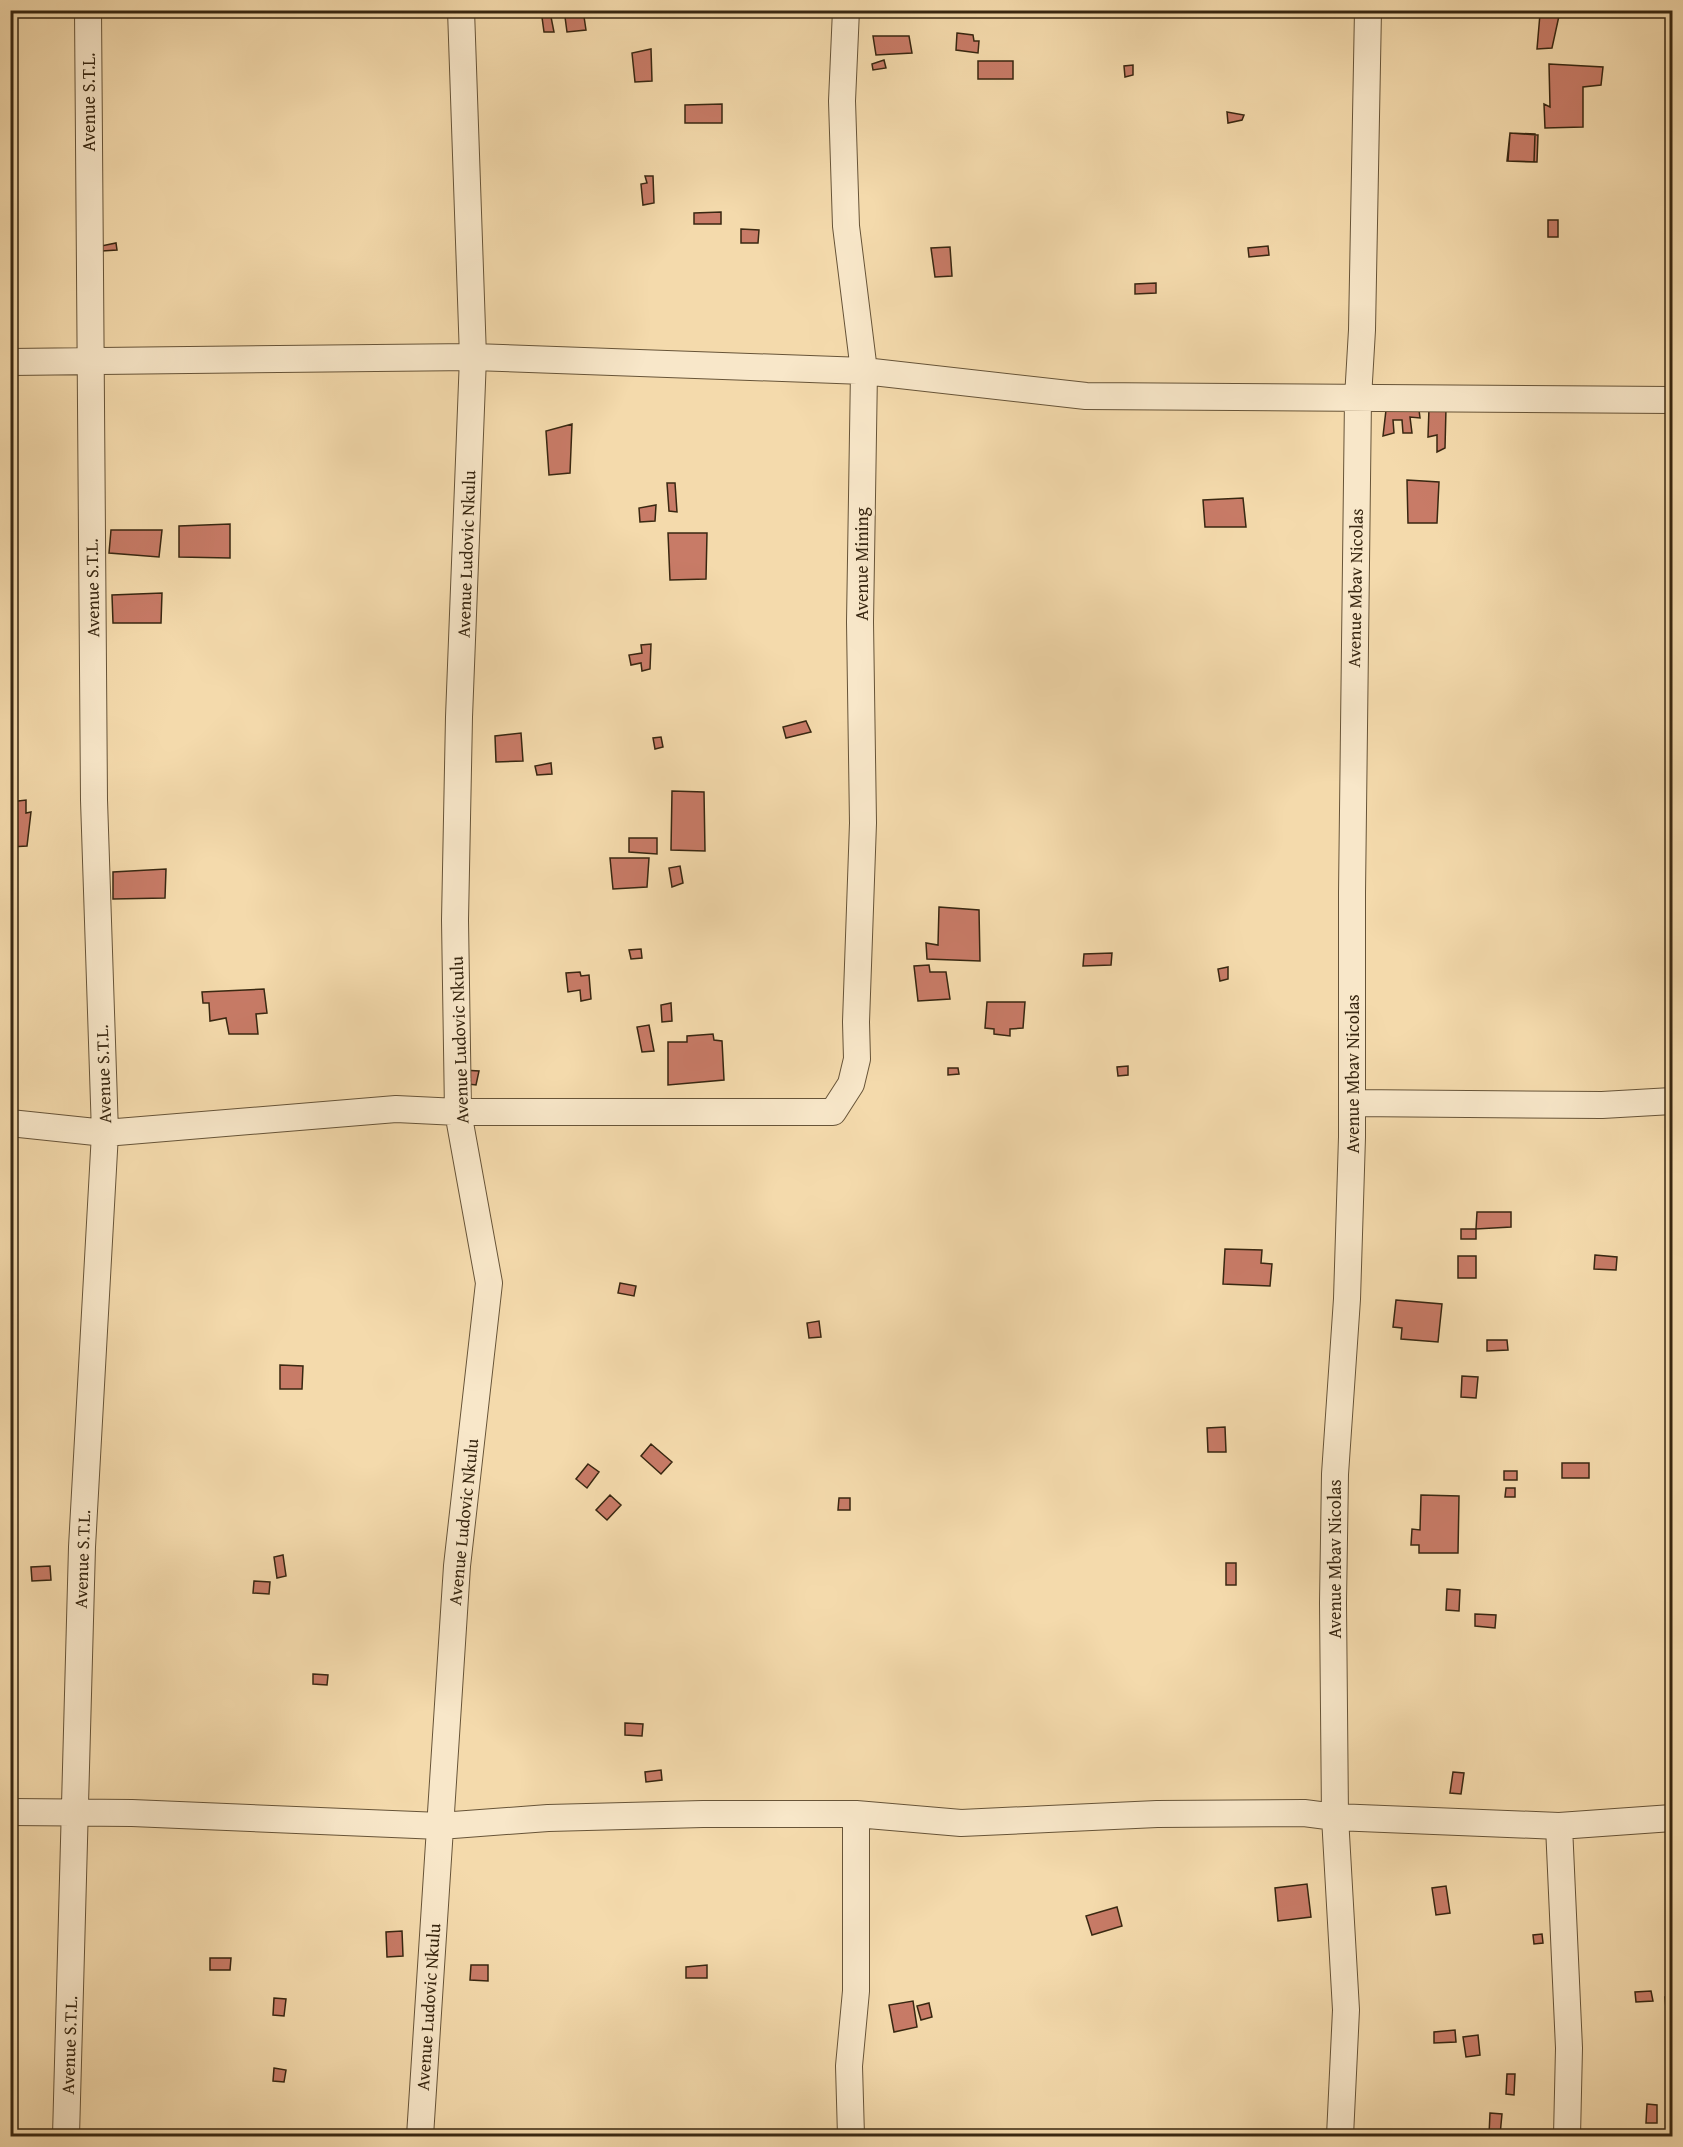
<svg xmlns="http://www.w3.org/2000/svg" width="1683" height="2147" viewBox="0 0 1683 2147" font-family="'Gentium Book Plus',serif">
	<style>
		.building { fill: #c87b67; stroke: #382711; stroke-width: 1.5 }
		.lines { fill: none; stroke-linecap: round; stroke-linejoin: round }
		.minor-casing { stroke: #675438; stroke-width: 28 }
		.minor { stroke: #f8e7c9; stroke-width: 26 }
		.labels { text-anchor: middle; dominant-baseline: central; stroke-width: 6; stroke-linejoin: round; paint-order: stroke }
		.street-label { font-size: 18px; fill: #382711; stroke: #f8e7c9 }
	</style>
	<rect width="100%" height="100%" fill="#f4daac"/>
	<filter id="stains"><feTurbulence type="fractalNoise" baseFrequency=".00333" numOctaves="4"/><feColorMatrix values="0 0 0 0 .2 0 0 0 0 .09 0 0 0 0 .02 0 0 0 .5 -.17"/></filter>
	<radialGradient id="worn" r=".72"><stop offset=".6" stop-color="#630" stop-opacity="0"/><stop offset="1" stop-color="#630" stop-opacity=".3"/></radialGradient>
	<path class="building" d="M 541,10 L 583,10 L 586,30 L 567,32 L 565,17 L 551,17 L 554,32 L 544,32 Z
		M 1317,10 L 1330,10 L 1330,16 L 1317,17 Z
		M 1540,14 L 1559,16 L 1552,48 L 1537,49 Z
		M 957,33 L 973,35 L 974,41 L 979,41 L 978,53 L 956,50 Z
		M 873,36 L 909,36 L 912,53 L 876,55 Z
		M 651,49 L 652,81 L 635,82 L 632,53 Z
		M 884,60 L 886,68 L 873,70 L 872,64 Z
		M 978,61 L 1013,61 L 1013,79 L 978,79 Z
		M 1549,64 L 1603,67 L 1601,85 L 1583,87 L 1583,127 L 1545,128 L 1544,104 L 1550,107 Z
		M 1133,65 L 1133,75 L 1125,77 L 1124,66 Z
		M 722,104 L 722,123 L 685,123 L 685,105 Z
		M 1227,112 L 1244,115 L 1242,120 L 1228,123 Z
		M 1510,133 L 1538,135 L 1537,162 L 1508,161 Z
		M 1510,133 L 1535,134 L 1534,162 L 1507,161 Z
		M 645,176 L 653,176 L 654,203 L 643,205 L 641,184 L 647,183 Z
		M 721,212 L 721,224 L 694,224 L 694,213 Z
		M 1548,220 L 1558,220 L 1558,237 L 1548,237 Z
		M 741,229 L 759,230 L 758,243 L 741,243 Z
		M 116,243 L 117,250 L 102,251 L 101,246 Z
		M 1268,246 L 1269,255 L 1249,257 L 1248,248 Z
		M 950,247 L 952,276 L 935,277 L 931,248 Z
		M 1156,283 L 1156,293 L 1135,294 L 1135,284 Z
		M 1429,408 L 1446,408 L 1445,448 L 1437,452 L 1437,435 L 1428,437 Z
		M 1386,410 L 1419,410 L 1420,418 L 1410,417 L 1412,433 L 1403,433 L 1402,420 L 1393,420 L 1394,433 L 1383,436 Z
		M 572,424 L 570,473 L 549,475 L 546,431 Z
		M 1407,480 L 1439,482 L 1437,523 L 1408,523 Z
		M 667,483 L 675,483 L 677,512 L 669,511 Z
		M 1243,498 L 1246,527 L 1205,527 L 1203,500 Z
		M 656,505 L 655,521 L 640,522 L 639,508 Z
		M 230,524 L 230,558 L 179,557 L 179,526 Z
		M 111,530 L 162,530 L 159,557 L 109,553 Z
		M 668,533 L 707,533 L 706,579 L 670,580 Z
		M 162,593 L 161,623 L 113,623 L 112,595 Z
		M 651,644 L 650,669 L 642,671 L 641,663 L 631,665 L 629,655 L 642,653 L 641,645 Z
		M 806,721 L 811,732 L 786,738 L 783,727 Z
		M 521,733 L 523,761 L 496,762 L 495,736 Z
		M 661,737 L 663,747 L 655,749 L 653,738 Z
		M 551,763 L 552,774 L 537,775 L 535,766 Z
		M 672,791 L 704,792 L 705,851 L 671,850 Z
		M 26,800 L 26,813 L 31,812 L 27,846 L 10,847 L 10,802 Z
		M 629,838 L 657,838 L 657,854 L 629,852 Z
		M 610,858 L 649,858 L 647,887 L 613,889 Z
		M 680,866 L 683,883 L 672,887 L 669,868 Z
		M 166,869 L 165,898 L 113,899 L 113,872 Z
		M 939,907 L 979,910 L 980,961 L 927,959 L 926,943 L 938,945 Z
		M 641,949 L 642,958 L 631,959 L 629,950 Z
		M 1112,953 L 1111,965 L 1083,966 L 1084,954 Z
		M 929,965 L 930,972 L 946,972 L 950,999 L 918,1001 L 914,966 Z
		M 1228,967 L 1228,979 L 1220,981 L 1218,969 Z
		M 580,972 L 581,976 L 589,975 L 591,999 L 581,1001 L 580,990 L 568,992 L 566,973 Z
		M 264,989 L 267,1013 L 256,1014 L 258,1034 L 229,1034 L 226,1018 L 210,1021 L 209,1003 L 203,1003 L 202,992 Z
		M 987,1002 L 1025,1002 L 1023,1028 L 1010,1029 L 1010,1036 L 994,1034 L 994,1029 L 985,1028 Z
		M 671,1003 L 672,1021 L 662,1022 L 661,1005 Z
		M 649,1025 L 654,1051 L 642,1052 L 637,1027 Z
		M 713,1034 L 714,1040 L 722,1041 L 724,1080 L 668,1085 L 668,1042 L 687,1042 L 687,1036 Z
		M 1128,1066 L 1128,1075 L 1118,1076 L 1117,1067 Z
		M 948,1068 L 958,1068 L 959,1074 L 948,1075 Z
		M 462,1070 L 479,1071 L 476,1085 L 460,1083 Z
		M 1477,1212 L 1511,1212 L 1511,1227 L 1476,1229 Z
		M 1461,1229 L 1476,1229 L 1476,1239 L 1461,1239 Z
		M 1225,1249 L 1262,1250 L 1261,1263 L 1272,1264 L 1270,1286 L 1223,1284 Z
		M 1595,1255 L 1617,1257 L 1616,1270 L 1594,1269 Z
		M 1458,1256 L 1476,1256 L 1476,1278 L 1458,1278 Z
		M 620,1283 L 636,1286 L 634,1296 L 618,1293 Z
		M 1396,1300 L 1442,1304 L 1438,1342 L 1401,1339 L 1402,1328 L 1393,1327 Z
		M 819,1321 L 821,1337 L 809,1338 L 807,1323 Z
		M 1487,1340 L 1507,1340 L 1508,1350 L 1487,1351 Z
		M 280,1365 L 303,1366 L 302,1389 L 280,1389 Z
		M 1462,1376 L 1478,1377 L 1476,1398 L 1461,1397 Z
		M 1225,1427 L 1226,1452 L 1208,1452 L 1207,1428 Z
		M 651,1444 L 672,1462 L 661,1474 L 641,1456 Z
		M 1562,1463 L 1589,1463 L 1589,1478 L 1562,1478 Z
		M 588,1464 L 599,1472 L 587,1488 L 576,1479 Z
		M 1504,1471 L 1517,1471 L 1517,1480 L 1504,1480 Z
		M 1506,1488 L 1515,1488 L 1515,1497 L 1505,1497 Z
		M 610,1495 L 621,1505 L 607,1520 L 596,1510 Z
		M 1421,1495 L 1459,1496 L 1458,1553 L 1419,1553 L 1419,1545 L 1411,1545 L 1412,1529 L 1420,1530 Z
		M 839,1498 L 850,1498 L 850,1510 L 838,1510 Z
		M 283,1555 L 286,1576 L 277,1578 L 274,1557 Z
		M 1226,1563 L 1236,1563 L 1236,1585 L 1226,1585 Z
		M 50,1566 L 51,1580 L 32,1581 L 31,1567 Z
		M 254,1581 L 270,1582 L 269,1594 L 253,1593 Z
		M 1447,1589 L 1460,1590 L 1459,1611 L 1446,1610 Z
		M 1475,1614 L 1496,1615 L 1495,1628 L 1475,1626 Z
		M 313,1674 L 328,1675 L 327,1685 L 313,1684 Z
		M 625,1723 L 643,1724 L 642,1736 L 625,1735 Z
		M 661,1770 L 662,1780 L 646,1782 L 645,1772 Z
		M 1453,1772 L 1464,1773 L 1461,1794 L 1450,1793 Z
		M 1307,1884 L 1311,1917 L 1278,1921 L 1275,1888 Z
		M 1446,1886 L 1450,1913 L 1436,1915 L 1432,1888 Z
		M 1117,1907 L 1122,1926 L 1092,1935 L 1086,1916 Z
		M 402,1931 L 403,1956 L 387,1957 L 386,1932 Z
		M 1542,1934 L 1543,1943 L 1534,1944 L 1533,1935 Z
		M 1667,1957 L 1672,1957 L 1672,1974 L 1667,1974 Z
		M 210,1958 L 231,1958 L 230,1970 L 210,1970 Z
		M 471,1965 L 488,1965 L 488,1981 L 470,1980 Z
		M 707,1965 L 707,1978 L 686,1978 L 686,1967 Z
		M 1651,1991 L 1653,2001 L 1636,2002 L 1635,1992 Z
		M 1665,1997 L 1672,1997 L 1672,2009 L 1666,2009 Z
		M 274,1998 L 286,1999 L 284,2016 L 273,2015 Z
		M 913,2001 L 917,2027 L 894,2032 L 889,2005 Z
		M 929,2003 L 932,2017 L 921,2020 L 917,2006 Z
		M 1455,2030 L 1456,2042 L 1434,2043 L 1434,2032 Z
		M 1478,2035 L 1480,2055 L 1466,2057 L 1463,2037 Z
		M 274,2068 L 286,2070 L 284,2082 L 273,2081 Z
		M 1507,2074 L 1515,2074 L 1514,2095 L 1506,2094 Z
		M 1647,2104 L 1657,2105 L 1657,2123 L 1646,2123 Z
		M 1490,2113 L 1502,2114 L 1500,2135 L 1489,2135 Z"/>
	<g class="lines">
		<defs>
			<path id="minor" d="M 10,362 L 473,357 L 864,371 L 1086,396 L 1672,400
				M 1352,1103 L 1602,1105 L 1672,1101
				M 10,1123 L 105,1133 L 396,1109 L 458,1112 L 833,1112 L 851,1084 L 857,1059 L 856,1022 L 863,823 L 860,622 L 864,371 L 846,226 L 842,101 L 846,10
				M 10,1812 L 132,1813 L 440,1826 L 548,1818 L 703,1814 L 856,1814 L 961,1823 L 1157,1814 L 1304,1813 L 1335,1817 L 1559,1826 L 1672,1818
				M 1559,1826 L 1569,2048 L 1567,2136
				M 66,2136 L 82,1547 L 105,1133 L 94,800 L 88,10
				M 420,2136 L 457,1566 L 489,1283 L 458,1112 L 455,920 L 459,717 L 473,357 L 461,10
				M 851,2136 L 849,2066 L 856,1991 L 856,1814
				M 1340,2136 L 1346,2010 L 1335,1817 L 1333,1603 L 1335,1474 L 1347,1299 L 1352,1137 L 1352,893 L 1358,398 L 1362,330 L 1368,10"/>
		</defs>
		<use href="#minor" class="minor-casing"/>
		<use href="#minor" class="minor"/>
	</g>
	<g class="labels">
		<g class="street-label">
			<text transform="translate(88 102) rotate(-90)">Avenue S.T.L.</text>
			<text transform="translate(466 554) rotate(-88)">Avenue Ludovic Nkulu</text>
			<text transform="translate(861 564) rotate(-90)">Avenue Mining</text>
			<text transform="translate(92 588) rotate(-91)">Avenue S.T.L.</text>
			<text transform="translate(1355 588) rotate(-89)">Avenue Mbav Nicolas</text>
			<text transform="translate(459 1040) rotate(-92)">Avenue Ludovic Nkulu</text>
			<text transform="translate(103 1074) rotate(-92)">Avenue S.T.L.</text>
			<text transform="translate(1352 1074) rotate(-90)">Avenue Mbav Nicolas</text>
			<text transform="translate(463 1522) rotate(-84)">Avenue Ludovic Nkulu</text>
			<text transform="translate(82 1559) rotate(-88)">Avenue S.T.L.</text>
			<text transform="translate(1334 1559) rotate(-90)">Avenue Mbav Nicolas</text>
			<text transform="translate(428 2007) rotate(-86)">Avenue Ludovic Nkulu</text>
			<text transform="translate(69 2045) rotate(-88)">Avenue S.T.L.</text>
		</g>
	</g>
	<rect width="1683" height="2147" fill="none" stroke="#f4daac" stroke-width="36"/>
	<rect x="12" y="12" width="1659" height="2123" fill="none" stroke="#382711" stroke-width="3"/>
	<rect x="18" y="18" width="1647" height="2111" fill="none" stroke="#382711" stroke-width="1.5"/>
	<rect width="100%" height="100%" filter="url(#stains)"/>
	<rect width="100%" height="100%" fill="url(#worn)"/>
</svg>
